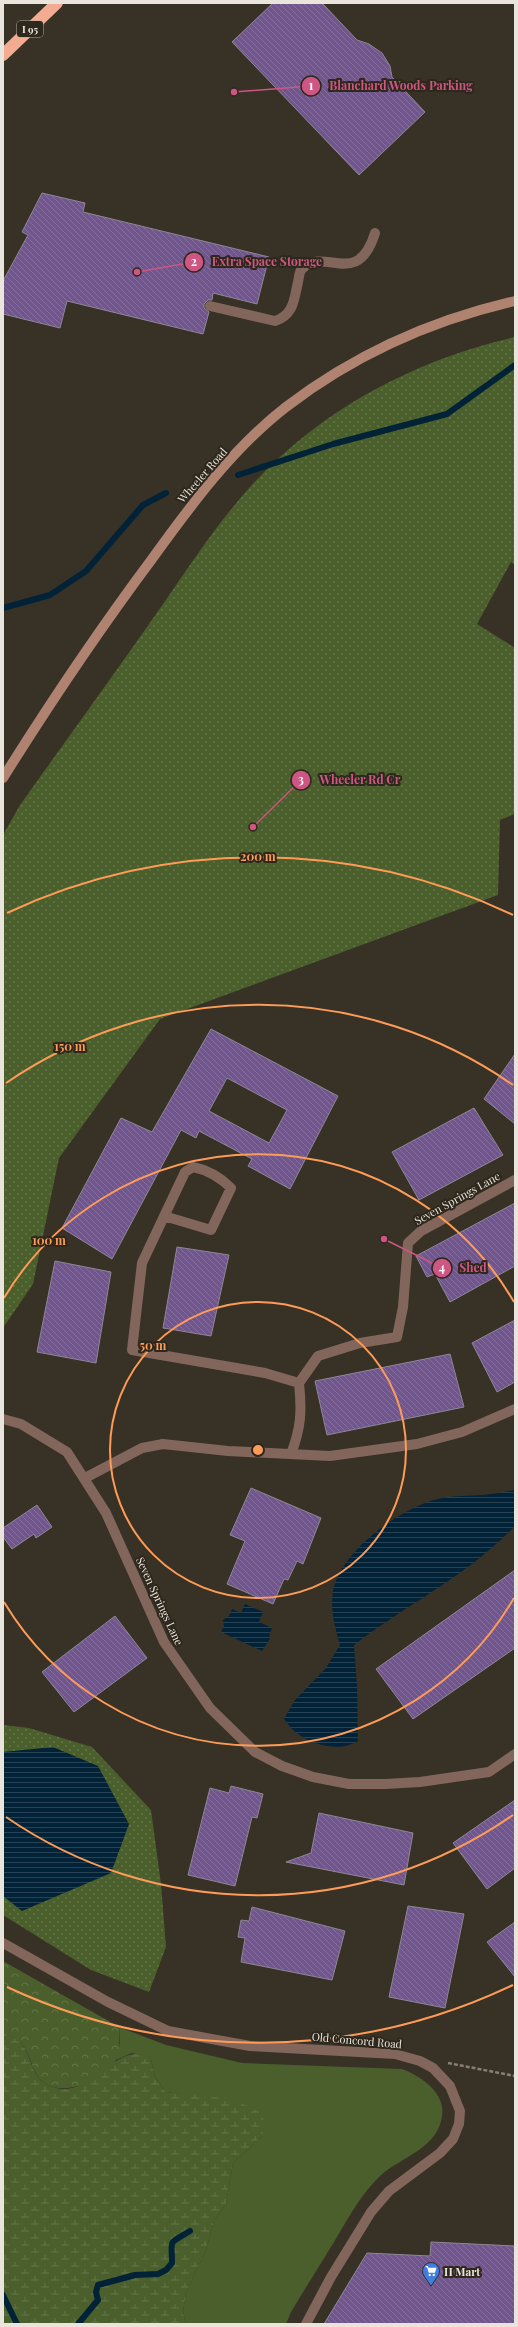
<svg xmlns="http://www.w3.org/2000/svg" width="518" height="2327" viewBox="0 0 518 2327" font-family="'Playfair Display',serif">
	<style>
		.green { fill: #4a5f2b }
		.forest { fill: url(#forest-crowns) }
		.wetland { fill: url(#wetland-marsh) }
		.park { fill: url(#park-dots) }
		.water { fill: url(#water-rules) }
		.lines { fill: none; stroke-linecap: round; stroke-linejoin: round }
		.stream { stroke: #012237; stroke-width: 6 }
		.building { fill: url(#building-back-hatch); stroke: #8d8795; fill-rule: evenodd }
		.path { stroke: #857f75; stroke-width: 2.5; stroke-dasharray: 4 2; stroke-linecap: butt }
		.lane { stroke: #83665b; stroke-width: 10 }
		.street { stroke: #83665b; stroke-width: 10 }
		.secondary { stroke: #b08371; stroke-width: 10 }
		.highway { stroke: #f3ac91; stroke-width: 12 }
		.ring { fill: none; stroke: #fe9c57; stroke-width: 2 }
		.labels { text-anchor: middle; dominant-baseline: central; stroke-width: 4; stroke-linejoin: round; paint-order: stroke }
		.shield { fill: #2e271c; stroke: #b1aca3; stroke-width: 1 }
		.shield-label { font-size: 10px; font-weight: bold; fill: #e9e5dd }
		.street-label { font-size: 11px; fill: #e9e5dd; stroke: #2e271c }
		.poi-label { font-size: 11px; font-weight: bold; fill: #e9e5dd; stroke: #2e271c; text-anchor: start }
		.centre { fill: #fe9c57; stroke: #2e271c; stroke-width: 2 }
		.ring-label { font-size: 12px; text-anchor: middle; font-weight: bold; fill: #fe9c57; stroke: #2e271c; stroke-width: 4; stroke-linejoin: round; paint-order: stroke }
		.leader { fill: none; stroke: #ce5682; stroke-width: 1.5 }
		.callout-dot { fill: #ce5682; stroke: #2e271c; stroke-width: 1.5 }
		.mark-label { font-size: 12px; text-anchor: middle; font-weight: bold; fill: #fff }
		.callout-label { font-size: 12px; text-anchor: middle; font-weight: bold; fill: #ce5682; stroke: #2e271c; stroke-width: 4; stroke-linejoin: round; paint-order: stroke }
	</style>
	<defs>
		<pattern id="forest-crowns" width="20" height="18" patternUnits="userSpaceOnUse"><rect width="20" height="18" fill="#4a5f2b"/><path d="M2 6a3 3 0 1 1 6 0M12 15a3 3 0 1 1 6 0" fill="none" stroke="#647649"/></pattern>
		<pattern id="wetland-marsh" width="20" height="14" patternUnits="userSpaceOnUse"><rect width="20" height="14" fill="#4a5f2b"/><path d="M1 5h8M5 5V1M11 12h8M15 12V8" fill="none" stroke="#647649"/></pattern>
		<pattern id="park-dots" width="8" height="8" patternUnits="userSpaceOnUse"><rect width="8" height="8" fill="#4a5f2b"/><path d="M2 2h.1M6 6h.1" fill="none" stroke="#647649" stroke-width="1.8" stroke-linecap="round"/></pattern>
		<pattern id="water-rules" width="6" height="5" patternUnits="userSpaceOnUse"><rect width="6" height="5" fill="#012237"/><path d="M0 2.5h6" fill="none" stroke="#264254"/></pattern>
		<pattern id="building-back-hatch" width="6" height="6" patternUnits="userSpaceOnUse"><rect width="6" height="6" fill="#71568e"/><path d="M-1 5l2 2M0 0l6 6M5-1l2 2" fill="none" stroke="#856e9d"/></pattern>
	</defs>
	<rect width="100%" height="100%" fill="#383126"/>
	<path class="green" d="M 119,2027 L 166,2045 L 242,2063 L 402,2069 C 421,2076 446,2093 442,2116 C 438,2148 402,2157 381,2175 C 362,2193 350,2215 337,2237 C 322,2262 306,2287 291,2312 L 286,2324 L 186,2324 L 183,2312 L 186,2292 L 206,2250 L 214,2221 L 226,2204 L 233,2163 L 262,2136 L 189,2095 L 166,2092 L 155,2077 L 151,2059 L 132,2053 L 116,2060 L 120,2043 Z"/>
	<path class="forest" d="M 3,1961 L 119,2027 C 119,2037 121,2050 116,2060 C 105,2080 67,2096 46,2084 C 31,2075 32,2055 21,2043 C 16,2038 8,2037 3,2032 Z"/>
	<path class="wetland" d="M 3,2032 C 8,2037 17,2038 21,2043 C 32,2056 31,2076 46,2084 C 91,2108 115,2035 151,2059 L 155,2077 L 166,2092 C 200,2096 233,2095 263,2114 L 264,2125 L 262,2136 L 233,2163 L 226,2204 L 214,2221 L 206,2250 L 186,2292 L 183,2312 L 186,2324 L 3,2324 Z"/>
	<path class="park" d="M 515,337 L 515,565 L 511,562 L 477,624 L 515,648 L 515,814 L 500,820 L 498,895 L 160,1019 L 59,1158 L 33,1284 L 3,1328 L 3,835 L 20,805 C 67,739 115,673 161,607 C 186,571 210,534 238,501 C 308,416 409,361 515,337 Z
		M 3,1725 L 29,1728 L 92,1747 L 151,1810 L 161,1884 L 166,1947 L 149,1992 L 91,1970 L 3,1915 Z"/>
	<path class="water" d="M 515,1490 L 515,1526 C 466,1577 409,1603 354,1645 L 357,1687 L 358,1741 C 341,1752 313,1746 297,1733 C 292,1730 288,1724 284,1719 L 295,1700 L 326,1668 L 340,1645 C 335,1627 330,1611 333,1591 C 340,1554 391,1516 425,1503 C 447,1494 468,1497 491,1494 C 499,1494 507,1491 515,1490 Z
		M 245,1604 L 263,1612 L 259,1622 L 272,1628 L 269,1636 L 271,1637 L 262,1651 L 221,1632 L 224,1626 L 223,1620 L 229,1616 L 232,1609 L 241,1613 Z
		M 53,1747 L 98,1766 L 129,1824 L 111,1873 L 22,1911 L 3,1896 L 3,1752 Z"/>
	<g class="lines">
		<path class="stream" d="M 238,475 L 333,444 L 447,414 L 515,365
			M 3,608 L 50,595 L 86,571 L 143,505 L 166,493
			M 3,2295 L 17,2324
			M 78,2324 L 98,2300 L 96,2292 L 98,2285 L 135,2275 L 158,2274 L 166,2270 L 172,2263 C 172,2238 167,2245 190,2231"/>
	</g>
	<path class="building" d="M 273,3 L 322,3 L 357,40 L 369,44 L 382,53 L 390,66 L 392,77 L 425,112 L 359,175 L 232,42 Z
		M 42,193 L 85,203 L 83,212 L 269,257 L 257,304 L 213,293 L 212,300 L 208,300 L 204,304 L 204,308 L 209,312 L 203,334 L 67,301 L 60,328 L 3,314 L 3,281 L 28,235 L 22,232 Z
		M 211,1029 L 338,1096 L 290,1189 L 248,1166 L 252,1159 L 199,1131 L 196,1138 L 181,1130 L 112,1259 L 62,1228 L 121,1118 L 152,1132 ZM 227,1078 L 287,1110 L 269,1143 L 209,1111 Z
		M 515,1054 L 515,1124 L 484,1099 Z
		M 474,1108 L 503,1155 L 419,1200 L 392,1152 Z
		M 515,1203 L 515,1266 L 450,1302 L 435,1274 L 427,1277 L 416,1256 Z
		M 177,1247 L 229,1255 L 211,1336 L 163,1328 Z
		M 55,1261 L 111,1272 L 96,1363 L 37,1352 Z
		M 515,1320 L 515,1382 L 497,1392 L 472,1343 Z
		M 450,1354 L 464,1407 L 327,1435 L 315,1381 Z
		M 251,1488 L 321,1518 L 303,1564 L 297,1561 L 288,1580 L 284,1579 L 273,1604 L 227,1584 L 245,1541 L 230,1535 Z
		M 37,1505 L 52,1527 L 36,1538 L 34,1534 L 12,1549 L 3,1537 L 3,1528 Z
		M 515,1570 L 515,1648 L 413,1719 L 376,1669 Z
		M 115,1616 L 147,1658 L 74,1712 L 42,1672 Z
		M 231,1786 L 263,1794 L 257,1818 L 252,1817 L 235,1886 L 188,1875 L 210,1788 L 229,1793 Z
		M 515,1800 L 515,1868 L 487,1889 L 453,1843 Z
		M 319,1813 L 413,1833 L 404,1885 L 286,1862 L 311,1853 Z
		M 408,1906 L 464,1914 L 445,2008 L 389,1997 Z
		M 252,1907 L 345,1931 L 332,1980 L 241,1962 L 245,1938 L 238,1937 L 241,1920 L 249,1921 Z
		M 515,1922 L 515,1977 L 487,1942 Z
		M 431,2242 L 515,2246 L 515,2324 L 324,2324 L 367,2253 L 430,2256 Z"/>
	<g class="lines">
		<path class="path" d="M 448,2063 L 515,2076"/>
		<path class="lane" d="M 210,306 L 275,321 C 294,315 294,299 298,282 C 299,278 299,273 301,270 C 323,244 357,291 375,233"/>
		<path class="street" d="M 164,1216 L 211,1230 L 231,1188 C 220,1177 208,1170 193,1167 L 185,1172 L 142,1263 L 132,1350 L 265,1373 L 299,1383 C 302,1411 301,1428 291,1454
			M 299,1383 L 318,1356 L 360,1343 L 397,1337 L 403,1307 L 408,1243 L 421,1231 L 515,1180
			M 3,1419 L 21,1424 L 67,1452 L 106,1513 L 164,1642 L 210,1708 L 255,1752 L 282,1766 L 313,1777 L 349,1784 L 385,1784 L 420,1782 L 489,1772 L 515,1754
			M 85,1478 L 142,1448 L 163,1444 L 228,1451 L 330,1456 L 417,1444 L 462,1432 L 515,1409
			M 3,1943 L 108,2002 L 168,2031 L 250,2046 L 395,2054 L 420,2061 L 433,2068 L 450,2086 L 460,2111 L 459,2124 L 453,2139 L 440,2153 L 389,2191 L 371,2212 L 331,2277 L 306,2324"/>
		<path class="secondary" d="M 3,778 C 50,703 99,630 152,559 C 191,505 233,448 286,407 C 354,355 432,320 515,301"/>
		<path class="highway" d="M 3,55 L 57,3"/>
	</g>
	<g class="ring">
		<circle cx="258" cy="1450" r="148"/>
		<path d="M514 1598A296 296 0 0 1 4 1602M4 1298A296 296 0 0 1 514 1302"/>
		<path d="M513 1815A445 445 0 0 1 6 1817M6 1083A445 445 0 0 1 513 1085"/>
		<path d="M513 1985A593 593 0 0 1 7 1987M7 913A593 593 0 0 1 513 915"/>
	</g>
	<defs>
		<symbol id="supermarket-pin" viewBox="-11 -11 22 30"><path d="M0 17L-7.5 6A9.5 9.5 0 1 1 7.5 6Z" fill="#3f7fe0" stroke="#2e271c"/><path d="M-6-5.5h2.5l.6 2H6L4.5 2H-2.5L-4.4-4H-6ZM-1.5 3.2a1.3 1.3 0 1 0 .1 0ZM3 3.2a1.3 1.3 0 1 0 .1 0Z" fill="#fff"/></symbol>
	</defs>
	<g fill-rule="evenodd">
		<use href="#supermarket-pin" x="421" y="2261" width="20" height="27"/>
	</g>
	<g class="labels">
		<rect class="shield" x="17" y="21" width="26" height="16" rx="3"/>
		<g class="shield-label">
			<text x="30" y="29">I 95</text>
		</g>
		<g class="street-label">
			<text transform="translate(202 475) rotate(-49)">Wheeler Road</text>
			<text transform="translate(457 1198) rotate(-29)">Seven Springs Lane</text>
			<text transform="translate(160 1601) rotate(65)">Seven Springs Lane</text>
			<text transform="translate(357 2040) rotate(5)">Old Concord Road</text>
		</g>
		<g class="poi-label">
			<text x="444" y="2271">H Mart</text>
		</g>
	</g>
	<circle cx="258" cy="1450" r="6" class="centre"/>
	<g class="ring-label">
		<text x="258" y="861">200 m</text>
		<text x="70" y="1051">150 m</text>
		<text x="49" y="1245">100 m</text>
		<text x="153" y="1350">50 m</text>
	</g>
	<path class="leader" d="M234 92L311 86M137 272L194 262M253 827L301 780M384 1239L442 1268"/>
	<g class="callout-dot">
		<circle cx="234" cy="92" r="4"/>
		<circle cx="137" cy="272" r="4"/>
		<circle cx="253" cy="827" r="4"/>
		<circle cx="384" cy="1239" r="4"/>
		<circle cx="311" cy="86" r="10"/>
		<circle cx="194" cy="262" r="10"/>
		<circle cx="301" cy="780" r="10"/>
		<circle cx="442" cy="1268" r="10"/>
	</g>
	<g class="mark-label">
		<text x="311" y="90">1</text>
		<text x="194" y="266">2</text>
		<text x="301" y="784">3</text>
		<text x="442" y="1272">4</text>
	</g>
	<g class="callout-label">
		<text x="401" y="90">Blanchard Woods Parking</text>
		<text x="267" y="266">Extra Space Storage</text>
		<text x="360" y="784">Wheeler Rd Cr</text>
		<text x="473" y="1272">Shed</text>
	</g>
	<rect width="518" height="2327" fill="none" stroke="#e9e5dd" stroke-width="8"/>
</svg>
